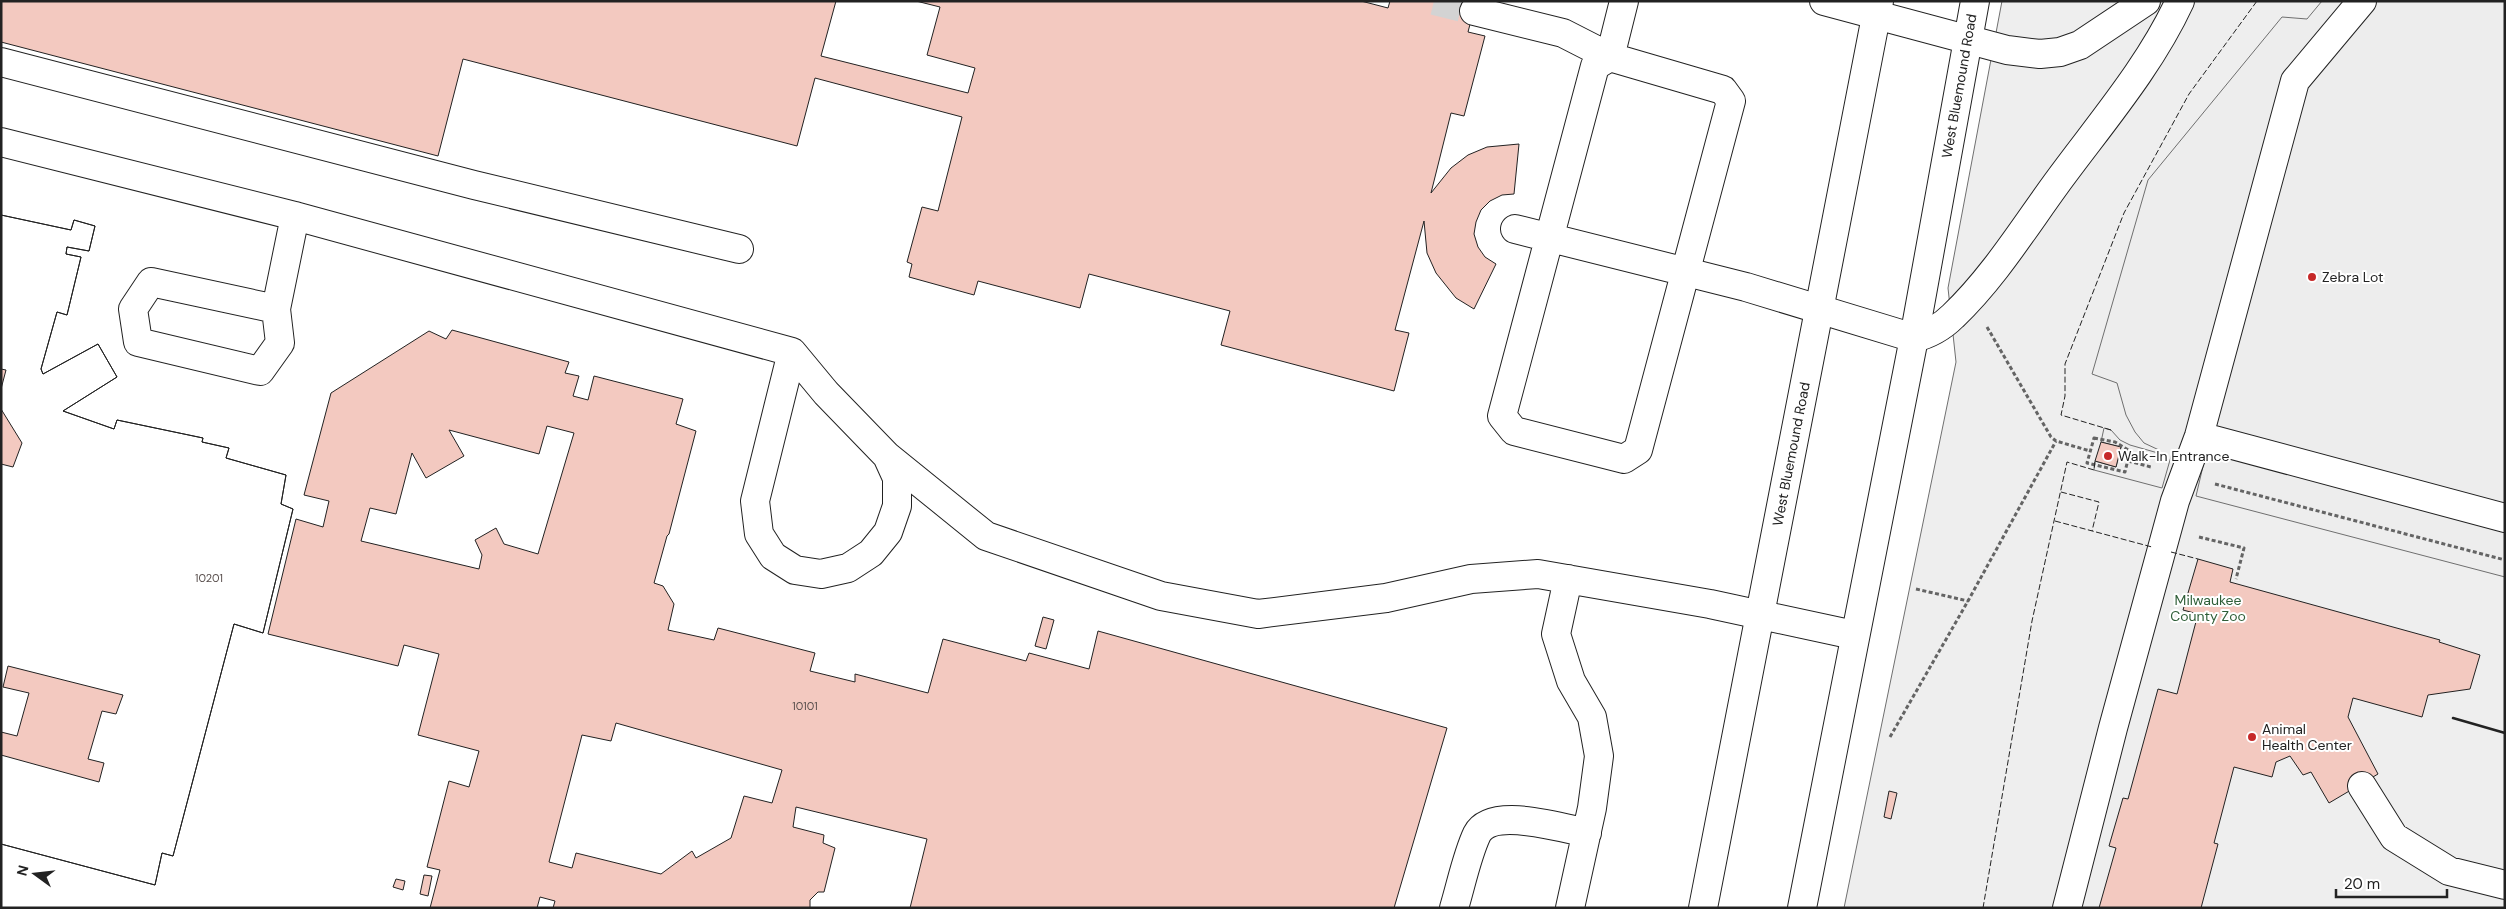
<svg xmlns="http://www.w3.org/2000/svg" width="2506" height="909" viewBox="0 0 2506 909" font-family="'DM Sans',sans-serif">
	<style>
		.green { fill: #eee; stroke: #6f6f6f }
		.parking { fill: #ededed; stroke: #6f6f6f }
		.building { fill: #f3c9c0; stroke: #222; fill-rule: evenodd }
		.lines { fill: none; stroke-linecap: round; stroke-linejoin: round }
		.minor-tunnel { stroke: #d3d3d3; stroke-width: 28; stroke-dasharray: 28 14; stroke-linecap: butt }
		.minor-casing { stroke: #222; stroke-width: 30 }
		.major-casing { stroke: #222; stroke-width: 30 }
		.path { stroke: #646464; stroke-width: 3; stroke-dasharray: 4 2.5; stroke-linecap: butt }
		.minor { stroke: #fff; stroke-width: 28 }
		.major { stroke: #fff; stroke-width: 28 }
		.fence { stroke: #222; stroke-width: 1; stroke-dasharray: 6 2.5; stroke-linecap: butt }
		.wall { stroke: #222; stroke-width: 2.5 }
		.poi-dot { fill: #c62828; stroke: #fff; stroke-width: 2 }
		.labels { text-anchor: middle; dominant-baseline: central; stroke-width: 4; stroke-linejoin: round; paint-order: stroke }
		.number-label { font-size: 11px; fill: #564c4a }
		.street-label { font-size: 14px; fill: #222; stroke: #fff }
		.poi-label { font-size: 14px; fill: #222; stroke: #fff; text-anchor: start }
		.park-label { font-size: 14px; fill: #2f5e38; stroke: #fff }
	</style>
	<rect width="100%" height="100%" fill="#fff"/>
	<path class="green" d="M 2002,1 L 2505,1 L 2505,908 L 1844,908 L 1956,362 L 1948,288 Z"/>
	<path class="parking" d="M 2322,1 L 2505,1 L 2505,577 L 2196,496 L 2204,462 L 2172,453 L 2162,488 L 2094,470 L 2095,461 L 2116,467 L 2121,447 L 2101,442 L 2104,428 L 2111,430 L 2120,440 L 2130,445 L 2158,453 L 2159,450 L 2144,443 L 2135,432 L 2126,415 L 2117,383 L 2092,374 L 2148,180 L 2282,17 L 2307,19 Z"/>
	<path class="building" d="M 1,1 L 836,1 L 821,56 L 968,93 L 975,68 L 927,55 L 940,7 L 916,1 L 1361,1 L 1388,8 L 1390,1 L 1476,1 L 1468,32 L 1485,36 L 1464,116 L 1451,113 L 1431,193 L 1451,168 L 1468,155 L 1487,147 L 1519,144 L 1514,194 L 1502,195 L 1490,201 L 1481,210 L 1476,222 L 1474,234 L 1478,247 L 1485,257 L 1496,264 L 1474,309 L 1456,298 L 1436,273 L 1427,253 L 1424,221 L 1395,330 L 1409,333 L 1394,391 L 1221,345 L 1230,311 L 1089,274 L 1080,308 L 978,281 L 974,295 L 909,277 L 912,264 L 907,262 L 922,207 L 938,211 L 962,117 L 815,78 L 797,146 L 463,59 L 438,156 L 1,42 Z
		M 1,215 L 71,230 L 74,220 L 95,226 L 89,251 L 67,247 L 66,254 L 81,257 L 67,315 L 57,312 L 41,369 L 43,374 L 98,344 L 117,377 L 63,411 L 114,429 L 117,420 L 203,438 L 202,442 L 229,448 L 226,458 L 286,475 L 281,504 L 293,509 L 263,633 L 234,624 L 173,856 L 162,853 L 155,885 L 1,844 L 1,464 L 13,467 L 22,443 L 1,409 L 1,389 L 6,370 L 1,369 Z
		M 1,215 L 71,230 L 74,220 L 95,226 L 89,251 L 67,247 L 66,254 L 81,257 L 67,315 L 57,312 L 41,369 L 43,374 L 98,344 L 117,377 L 63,411 L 114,429 L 117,420 L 203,438 L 202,442 L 229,448 L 226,458 L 286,475 L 281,504 L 293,509 L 263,633 L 234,624 L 173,856 L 162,853 L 155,885 L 1,844 L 1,755 L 99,782 L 104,763 L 88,759 L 102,711 L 116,714 L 123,695 L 8,666 L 3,687 L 29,693 L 17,736 L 1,732 Z
		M 452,330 L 569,362 L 565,373 L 579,376 L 573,396 L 588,400 L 594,376 L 683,399 L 676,424 L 696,431 L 669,534 L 667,536 L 654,583 L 663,586 L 674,604 L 668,630 L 714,640 L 718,628 L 815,653 L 810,671 L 855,682 L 855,674 L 928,693 L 943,639 L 1026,661 L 1029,653 L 1089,669 L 1098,631 L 1447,728 L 1394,908 L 910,908 L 927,839 L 796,807 L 793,827 L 824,835 L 823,843 L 835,848 L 824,892 L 818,892 L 810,900 L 810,908 L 553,908 L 555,901 L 540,897 L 537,908 L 430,908 L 440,870 L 427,867 L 449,781 L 469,787 L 479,751 L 418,735 L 439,654 L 404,645 L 398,666 L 268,634 L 296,519 L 323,527 L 329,501 L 304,495 L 331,393 L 429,331 L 446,339 ZM 547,426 L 574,433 L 538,554 L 504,544 L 496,528 L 475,540 L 482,555 L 479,569 L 361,541 L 370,508 L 396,514 L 412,453 L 426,478 L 464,456 L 449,430 L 539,454 ZM 616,723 L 782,770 L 772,803 L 744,796 L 731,838 L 696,858 L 692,851 L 661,874 L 576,853 L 572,868 L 549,862 L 582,735 L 611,741 Z
		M 2101,442 L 2121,447 L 2116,467 L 2095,461 Z
		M 2198,559 L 2233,569 L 2230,582 L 2440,640 L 2439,642 L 2480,655 L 2470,689 L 2428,695 L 2422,717 L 2353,698 L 2348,717 L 2378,774 L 2329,803 L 2311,772 L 2303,775 L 2290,756 L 2276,762 L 2272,777 L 2234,767 L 2214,843 L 2218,844 L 2201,908 L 2099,908 L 2116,848 L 2109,846 L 2123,798 L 2128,799 L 2158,689 L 2177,694 L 2198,614 L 2183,610 Z
		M 1043,617 L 1054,620 L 1046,649 L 1035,646 Z
		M 1889,791 L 1897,793 L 1891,819 L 1884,817 Z
		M 424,875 L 432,876 L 428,896 L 420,894 Z
		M 396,879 L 405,881 L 403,890 L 393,887 Z"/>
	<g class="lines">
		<path class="minor-tunnel" d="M 1434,1 L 1474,11"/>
		<defs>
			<path id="minor" d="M 1824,1 L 2007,50 L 2040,54 L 2060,52 L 2080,45 L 2146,1
				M 1474,11 L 1563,33 L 1610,57 L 1624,1
				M 1610,57 L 1723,90 L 1731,101 L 1638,450 L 1624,459 L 1514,431 L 1502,416 L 1595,66 Z
				M 1,62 L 474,185 L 739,249
				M 1,142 L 295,216 L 792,352 L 826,393 L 887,456 L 986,536 L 1161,596 L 1258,614 L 1386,598 L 1471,579 L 1538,574 L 1710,604 L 1854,635
				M 1515,229 L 1746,287 L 1914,338 C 1930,334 1942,327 1953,316 C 1993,278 2024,228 2056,184 C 2099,125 2149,68 2180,1
				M 276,309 L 151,282 L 133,309 L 138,342 L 260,371 L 280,343 L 276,309 L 295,216
				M 792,352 L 755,501 L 759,534 L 773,556 L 795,570 L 821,574 L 848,568 L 871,553 L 888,532 L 897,506 L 897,478 L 887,456
				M 2199,436 L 2505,518
				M 1568,579 L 1556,634 L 1571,681 L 1592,717 L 1599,756 L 1592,808 L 1570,908
				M 2362,786 L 2394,837 L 2449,871 L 2505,885
				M 1454,908 C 1461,885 1467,855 1477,834 C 1492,806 1562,828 1587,833
				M 2067,908 L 2113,728 L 2175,501 L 2199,436 L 2295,81 L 2362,1"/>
			<path id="major" d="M 1703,908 L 1879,1
				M 1802,908 L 1914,338 L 1975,1"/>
		</defs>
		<use href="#minor" class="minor-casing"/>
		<use href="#major" class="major-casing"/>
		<path class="path" d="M 1987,327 L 2051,437 L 2056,441 L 2090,451
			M 2094,438 L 2115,442 L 2130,451 L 2125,472 L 2087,463 Z
			M 2128,461 L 2151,467
			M 2215,484 L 2505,560
			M 2199,537 L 2244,548 L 2236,579
			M 1916,589 L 1968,601
			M 1890,737 L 1968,601 L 2056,441"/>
		<use href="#minor" class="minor"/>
		<use href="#major" class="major"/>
		<path class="fence" d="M 2111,430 L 2061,415 L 2065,396 L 2065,364 L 2124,213 L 2189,94 L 2257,1
			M 2061,492 L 2099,502 L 2092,531
			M 2055,521 L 2152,547
			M 2171,552 L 2198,559
			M 1983,908 L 2032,621 L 2067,462 L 2094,470 L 2095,461"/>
		<path class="wall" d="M 2453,718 L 2505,733"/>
	</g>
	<g class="poi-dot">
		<circle cx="2312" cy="277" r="5"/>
		<circle cx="2108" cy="456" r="5"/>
		<circle cx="2252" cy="737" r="5"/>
	</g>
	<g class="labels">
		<g class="number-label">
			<text x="209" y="578">10201</text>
			<text x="805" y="706">10101</text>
		</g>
		<g class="street-label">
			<text transform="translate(1959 86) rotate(-80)">West Bluemound Road</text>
			<text transform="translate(1791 454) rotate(-79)">West Bluemound Road</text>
		</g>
		<g class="poi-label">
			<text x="2322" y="277">Zebra Lot</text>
			<text x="2118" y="456">Walk-In Entrance</text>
			<text x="2262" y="729">Animal<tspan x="2262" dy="16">Health Center</tspan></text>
		</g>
		<g class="park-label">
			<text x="2208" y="600">Milwaukee<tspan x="2208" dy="16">County Zoo</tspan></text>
		</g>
	</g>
	<rect width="2506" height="909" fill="none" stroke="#222222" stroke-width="5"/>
	<g transform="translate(35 874) rotate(285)" stroke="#ffffff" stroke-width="4" paint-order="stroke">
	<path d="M0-4L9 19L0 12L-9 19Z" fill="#222222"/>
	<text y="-8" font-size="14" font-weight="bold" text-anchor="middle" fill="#222222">N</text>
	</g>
	<path d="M2336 889v8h111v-8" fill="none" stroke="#222222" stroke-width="2.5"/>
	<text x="2344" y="889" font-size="15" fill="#222222" stroke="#ffffff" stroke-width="4" paint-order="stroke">20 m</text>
</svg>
